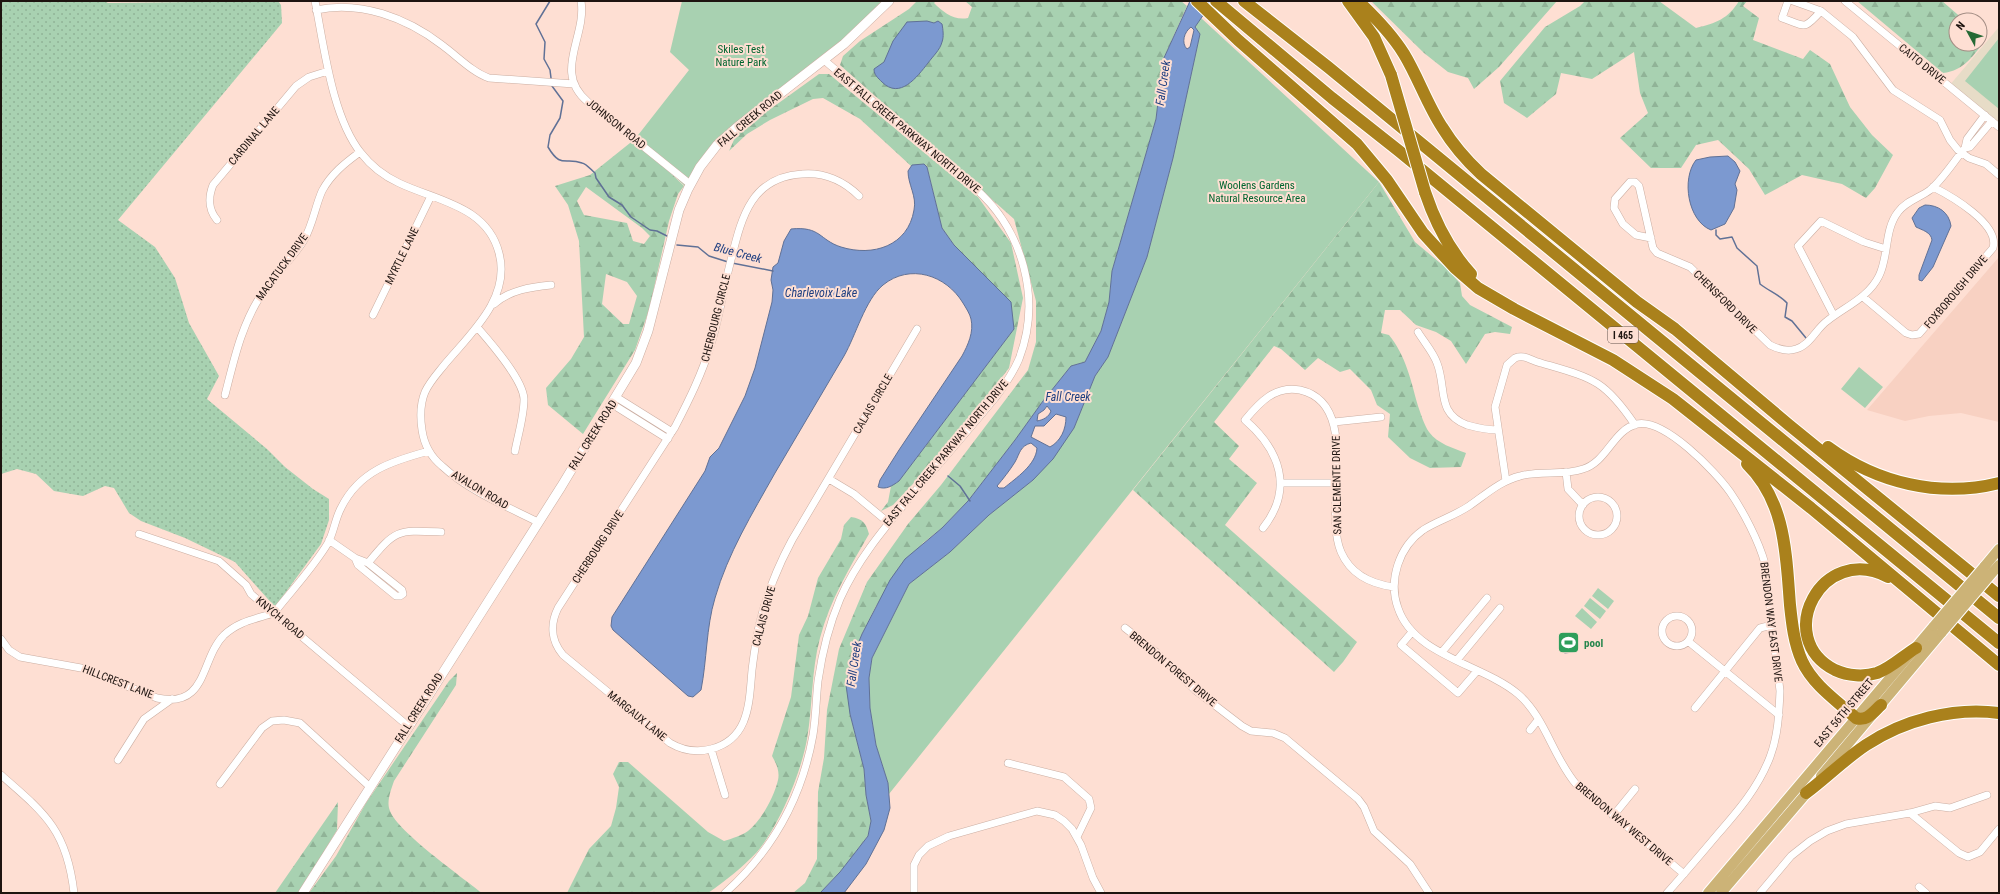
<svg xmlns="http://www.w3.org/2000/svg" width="2000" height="894" viewBox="0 0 2000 894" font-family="'Roboto Condensed',sans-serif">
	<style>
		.built { fill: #f8d1c2 }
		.education { fill: #e7dcc7 }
		.grass { fill: url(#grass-dots) }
		.forest { fill: url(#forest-firs); fill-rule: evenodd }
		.park { fill: #a8d1b1 }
		.water { fill: #7c99d0; stroke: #607196; fill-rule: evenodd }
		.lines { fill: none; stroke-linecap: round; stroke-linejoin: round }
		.stream { stroke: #607196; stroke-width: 1.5 }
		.minor-casing { stroke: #cbaea2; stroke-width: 8 }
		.secondary-casing { stroke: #cbaea2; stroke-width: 10 }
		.primary-casing { stroke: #fff; stroke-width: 12 }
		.motorway-casing { stroke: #fff; stroke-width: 14 }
		.minor { stroke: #fff; stroke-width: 7 }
		.secondary { stroke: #fff; stroke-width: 9 }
		.primary { stroke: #ccb377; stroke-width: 10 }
		.motorway { stroke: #aa811c; stroke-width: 12 }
		.primary-bridge-casing { stroke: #fff; stroke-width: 12; stroke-linecap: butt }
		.motorway-bridge-casing { stroke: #fff; stroke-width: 14; stroke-linecap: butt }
		.primary-bridge { stroke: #ccb377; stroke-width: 10 }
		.motorway-bridge { stroke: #aa811c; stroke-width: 12 }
		.labels { text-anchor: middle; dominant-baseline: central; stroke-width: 4; stroke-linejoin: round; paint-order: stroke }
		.shield { fill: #fedfd3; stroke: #61514a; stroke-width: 1 }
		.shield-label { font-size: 10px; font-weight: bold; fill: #1e1410 }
		.park-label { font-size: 11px; fill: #00652f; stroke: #fedfd3 }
		.street-label { font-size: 11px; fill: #1e1410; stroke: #fedfd3 }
		.leisure-label { font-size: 11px; font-weight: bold; fill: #27864d; stroke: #fedfd3; text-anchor: start }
		.water-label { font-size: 12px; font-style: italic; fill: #1e3e80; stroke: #fedfd3 }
	</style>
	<defs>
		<pattern id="grass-dots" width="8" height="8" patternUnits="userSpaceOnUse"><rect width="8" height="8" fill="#a8d1b1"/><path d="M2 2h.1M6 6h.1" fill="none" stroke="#90b397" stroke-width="1.8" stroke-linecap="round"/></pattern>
		<pattern id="forest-firs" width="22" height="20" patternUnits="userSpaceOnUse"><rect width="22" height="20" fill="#a8d1b1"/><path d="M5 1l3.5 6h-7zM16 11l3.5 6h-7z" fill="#90b397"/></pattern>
	</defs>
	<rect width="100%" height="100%" fill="#fedfd3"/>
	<path class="built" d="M 1999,257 L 1999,422 L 1961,413 L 1929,416 L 1905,421 L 1867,410 Z"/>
	<path class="education" d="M 1999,27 L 1999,127 L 1949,86 Z"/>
	<path class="grass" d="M 1,1 L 104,1 L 108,3 L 278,1 L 281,5 L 282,23 L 118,220 L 155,247 L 175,278 L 189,323 L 219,376 L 207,399 L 267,449 L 285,467 L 313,489 L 329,499 L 329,520 L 321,544 L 275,607 L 235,562 L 185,538 L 141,521 L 129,513 L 114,488 L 105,486 L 83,496 L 54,491 L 36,474 L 17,469 L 1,474 Z"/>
	<path class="forest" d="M 917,1 L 936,1 L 934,3 C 943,12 954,21 968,18 L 972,7 L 965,1 L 1181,1 L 1187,6 L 1163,60 L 1156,119 L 1112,271 L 1109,302 L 1101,331 L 1085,362 L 1071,366 L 1043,401 L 1015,440 L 968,501 L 942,528 L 923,543 L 876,606 L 862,634 L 851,661 L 850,714 L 864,769 L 866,795 L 871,821 L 868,836 L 840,872 L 820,893 L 793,893 L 805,883 L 817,859 L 818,792 L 824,758 L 827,710 L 839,649 L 867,582 L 908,524 L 941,485 L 1028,370 L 1036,342 L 1036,301 L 1014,219 L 840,65 L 843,56 L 860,41 L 909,9 Z
		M 1371,1 L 1557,1 L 1499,67 L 1474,89 L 1468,78 L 1448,72 L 1424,53 Z
		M 1585,1 L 1659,1 L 1696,28 C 1716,23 1728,19 1739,1 L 1747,1 L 1743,6 L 1759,18 L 1753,40 L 1803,59 L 1810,50 L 1830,64 L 1850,107 L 1872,135 L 1893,155 L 1875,188 L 1866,198 L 1842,184 L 1802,175 L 1765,195 L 1749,169 L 1718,140 L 1696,145 L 1681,168 L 1651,168 L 1620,138 L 1648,113 L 1640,93 L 1634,52 L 1592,79 L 1561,73 L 1556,94 L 1527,118 L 1504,103 L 1500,81 L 1545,27 L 1580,6 Z
		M 1857,1 L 1942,1 L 1964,20 L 1956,20 L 1956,44 L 1980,44 L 1980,34 L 1986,39 C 1974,55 1964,71 1943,73 Z
		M 819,74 L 829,74 L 978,197 L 1011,243 L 1023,298 L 1009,368 L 947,448 L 893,505 L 881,511 L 888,502 L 891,486 L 899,481 L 1014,329 L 972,264 L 954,245 L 942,228 L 927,166 L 924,164 L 911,166 L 860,119 L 823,98 L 813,99 L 770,120 L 747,134 L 729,151 L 737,133 Z
		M 635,139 L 684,186 L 678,194 L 669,221 L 649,310 L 635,350 L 583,434 L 548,405 L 546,388 L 571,359 L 584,337 L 579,241 L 568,205 L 555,186 L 590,175 ZM 586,187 L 642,228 L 650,236 L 644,244 L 633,241 L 627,223 L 584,215 L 577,201 ZM 606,274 L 627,282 L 637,296 L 629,324 L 623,324 L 602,304 Z
		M 1379,182 L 1415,242 L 1445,267 L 1460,283 L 1462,296 L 1470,305 L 1512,327 L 1510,334 L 1495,332 L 1485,334 L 1466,364 L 1451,341 L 1436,332 L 1416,325 L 1400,310 L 1385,310 L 1381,333 L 1389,335 C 1406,356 1411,381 1418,406 C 1421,414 1424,425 1429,432 C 1438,444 1453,448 1466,453 L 1461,467 L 1430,468 L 1410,458 L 1388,437 L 1390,414 L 1377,405 L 1371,390 L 1350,369 L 1340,372 L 1318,358 L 1305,370 L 1281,349 L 1274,346 L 1214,422 L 1239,446 L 1229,459 L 1257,483 L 1225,525 L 1357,642 L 1343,662 L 1334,672 L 1133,490 Z
		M 851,517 C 863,519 866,523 869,534 C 850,567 830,600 820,638 C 811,671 813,705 807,739 C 801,773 779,826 757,852 C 743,867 725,881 708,893 L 567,893 L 589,849 L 611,826 L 616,808 L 619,787 L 613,774 L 619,762 L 628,762 L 708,832 L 724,841 C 733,838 741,836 748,831 C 761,821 774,797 778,780 C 780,771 776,763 772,756 L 791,697 L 799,635 L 808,616 L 818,578 L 841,539 L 844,525 Z
		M 457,673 L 456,685 L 394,781 C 391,790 386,802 390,811 C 398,832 462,877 482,893 L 309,893 L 336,856 L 366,803 L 449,681 Z
		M 338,802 L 337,830 L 299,893 L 275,893 Z"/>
	<path class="park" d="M 682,1 L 883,1 L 824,60 L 714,149 L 688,189 L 635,139 L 689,70 L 670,52 Z
		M 1200,17 L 1379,182 L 889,794 L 888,783 L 876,745 L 870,708 L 869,678 L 872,658 L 909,584 L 950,552 L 989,515 L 1033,480 L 1074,428 L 1095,376 L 1108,357 L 1147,257 L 1173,158 L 1200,34 L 1195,27 Z
		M 1999,38 L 1999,109 L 1965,81 Z
		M 1859,367 L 1883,387 L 1865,408 L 1841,389 Z
		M 1598,588 L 1614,601 L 1608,609 L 1592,596 Z
		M 1590,598 L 1606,611 L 1600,619 L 1584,606 Z
		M 1582,608 L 1597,622 L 1591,629 L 1575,616 Z"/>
	<path class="water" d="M 1190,1 L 1213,1 L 1195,27 L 1200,34 L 1173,158 L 1147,257 L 1108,357 L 1095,376 L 1074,428 L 1053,459 L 1033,480 L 989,515 L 950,552 L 909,584 L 872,658 L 869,678 L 870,708 L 876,745 L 888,783 L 890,808 L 884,830 L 866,864 L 844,893 L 820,893 L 840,872 L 868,836 L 871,821 L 866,795 L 864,769 L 850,714 L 846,685 L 851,661 L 862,634 L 890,580 L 905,559 L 942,528 L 968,501 L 1015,440 L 1043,401 L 1071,366 L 1085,362 L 1101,331 L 1109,302 L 1112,271 L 1156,119 L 1163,60 ZM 1191,27 L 1194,30 L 1190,47 L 1187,49 C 1181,43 1184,32 1191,27 ZM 1047,406 L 1051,411 C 1049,417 1043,420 1037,421 L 1038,414 L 1044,410 ZM 1056,414 L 1066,417 C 1066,429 1061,441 1050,447 L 1031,437 L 1035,426 L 1044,426 ZM 1031,443 L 1037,448 C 1036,465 1016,478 1004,488 L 999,488 L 997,486 C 1003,479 1010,470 1015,462 C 1020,453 1020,446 1031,443 Z
		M 927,21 L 934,23 L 938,21 L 942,24 C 943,29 944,37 942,42 C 940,50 933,56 928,63 C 917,77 900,100 882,82 C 878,78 874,75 874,69 L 884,62 L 893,41 L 907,22 Z
		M 1728,156 L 1735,162 L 1740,171 L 1735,184 L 1737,190 L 1734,208 L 1725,224 L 1711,230 C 1688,221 1681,179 1696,160 L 1710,157 Z
		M 924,164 L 927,167 L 942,228 L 954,245 L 1011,302 L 1014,329 L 899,481 C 892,486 886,490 878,487 L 880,480 L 899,450 L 962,356 C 968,345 974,332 971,319 C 970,314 966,308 963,303 C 946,275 910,263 883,285 C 865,300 856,335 844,356 C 821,395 798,434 775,473 C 752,514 728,553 715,598 C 706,628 707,660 701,690 L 693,697 L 688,696 L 613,630 L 611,626 L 612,617 L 705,471 L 710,457 L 719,448 L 745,396 L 755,368 L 772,302 L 773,290 L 771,280 L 773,267 L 778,263 L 784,241 L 791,229 C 821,226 819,240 841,247 C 873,257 908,246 914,210 C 917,196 908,185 908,171 L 912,165 Z
		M 1925,205 C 1938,205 1949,212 1951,226 L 1933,267 L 1922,281 L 1919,280 L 1919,275 L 1932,240 C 1931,232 1922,230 1916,227 L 1912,218 L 1919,208 Z
		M 1564,638 L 1572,639 L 1577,648 L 1573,652 L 1565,653 L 1560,651 Z"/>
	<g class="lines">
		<path class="stream" d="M 550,1 L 536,24 L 545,42 L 544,59 L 550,70 L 551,78
			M 552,86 L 563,101 L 560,118 L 550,135 L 548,147 C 561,169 565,157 582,163 C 587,164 591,170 595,173 L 596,178 L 609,197 L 622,205 L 631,217 L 650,230 L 657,231 L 667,236
			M 1716,230 L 1716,235 L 1720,239 L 1732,237 L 1737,248 L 1757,266 L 1760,284 C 1769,291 1780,295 1787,303 L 1785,317 L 1792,321 L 1806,338
			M 677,245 L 698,247 L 709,256 L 728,262
			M 732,263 L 773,271
			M 948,476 L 960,486 L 970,501"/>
		<defs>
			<path id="minor" d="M 315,1 C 324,46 332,117 361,153 C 371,166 384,176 399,183 C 437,201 487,206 499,253 C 511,298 471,333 445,364 C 438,373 430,381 425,392 C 420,404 420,417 422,430 C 424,444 431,457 442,466 C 469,491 506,506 538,522
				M 581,1 C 587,37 552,72 588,102 L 690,184
				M 1788,1 L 1782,18 C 1806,26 1803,31 1821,11 L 1793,1
				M 1845,1 L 1999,127
				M 316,10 C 360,0 407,18 442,45 C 457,56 472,72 489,78 L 574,84
				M 1821,11 L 1853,37 L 1893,90 L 1940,120 L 1950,140 L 1958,150 L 1969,158 L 1986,164 L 1999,175
				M 1965,148 L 1967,139 L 1985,115
				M 859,196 C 844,181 824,172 802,174 C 752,177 742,216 732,256 C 724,285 720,315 711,344 C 702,374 689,400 675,427 L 558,608 C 550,624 551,641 563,655 L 670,743 C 682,750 696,753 711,749 C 750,739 749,702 752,670 C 754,654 756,638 760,622 C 767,593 778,566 792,540 L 917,329
				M 217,220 C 208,209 208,198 213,185 L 296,86 L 309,77 L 328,71
				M 1651,238 L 1636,235 L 1623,224 L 1614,208 L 1615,199 L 1630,182 L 1635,182 L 1639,186 L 1653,248 L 1657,253 L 1690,267 L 1770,345 C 1778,349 1787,352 1796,349 C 1810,345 1816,329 1827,321 C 1846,306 1868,298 1879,276 C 1889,256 1884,230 1898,212 C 1906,201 1919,198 1930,190 C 1943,179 1954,161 1965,148 L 1970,147 L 1992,121
				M 1863,297 L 1906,333 L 1912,335 L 1919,334 L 1993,248 C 2000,224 1951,196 1933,187
				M 494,304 C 510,290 531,287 551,285
				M 373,315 L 431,196
				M 1834,316 L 1798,246 L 1821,221 L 1864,242 L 1886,249
				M 477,327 C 490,342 523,379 524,399 C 524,416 518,435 515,451
				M 1418,332 C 1424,342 1433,352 1437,363 C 1447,389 1436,413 1467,425 C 1478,428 1486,430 1497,430
				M 225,395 C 234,360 241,326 261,295 C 273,275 292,260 304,240 C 313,224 315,207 322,191 C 331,174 345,163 360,152
				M 616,397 L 672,432
				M 612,404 L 668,439
				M 1334,422 L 1381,417
				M 1566,472 L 1568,489 L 1583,505
				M 829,479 L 854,494 L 889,523
				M 1506,481 L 1495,407 L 1507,365 L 1515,358 C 1525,354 1531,361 1541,363 C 1592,378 1604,379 1635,425
				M 1280,483 L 1336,483
				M1579 516a19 19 0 1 1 38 0a19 19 0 1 1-38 0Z
				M 1263,528 C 1294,489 1280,450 1245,420 C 1259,403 1275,385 1300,390 C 1363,404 1322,508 1341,552 C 1351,575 1371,584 1394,587
				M 139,534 L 219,561 L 246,585 L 251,594 L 408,726
				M 329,540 L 355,558 L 368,563 L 402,590 L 403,594 L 400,596 L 396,596 L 358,565 L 355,558
				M 368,563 C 396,529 397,530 441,532
				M 274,613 C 292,590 313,568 328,543 C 334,532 335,519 341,508 C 359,471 392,461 429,451
				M1662 631a15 15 0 1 1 30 0a15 15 0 1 1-30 0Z
				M 1125,628 L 1156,652 L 1195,690 L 1242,726 L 1251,731 L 1273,733 L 1285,738 L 1358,799 L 1364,807 L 1374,831 L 1410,864 L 1429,893
				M 1412,632 L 1401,645 L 1458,693 L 1477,671
				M 1,639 L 9,650 L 20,657 L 81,668 L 157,698 C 208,709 200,659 224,635 C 239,621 256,619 274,613
				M 1689,642 L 1779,715
				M 1442,652 L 1487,598
				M 1457,660 L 1500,608
				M 1695,708 L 1760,628 L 1772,625
				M 1530,730 L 1538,720
				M 711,749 L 725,795
				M 118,760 L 144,719 L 172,699
				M 1008,763 L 1064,777 L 1089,799 L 1091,808 L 1077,837
				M 1,775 C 46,814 67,831 74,893
				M 220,784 L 262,728 L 272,721 L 284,720 L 300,723 L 370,787
				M 1910,813 L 1959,853 L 1968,857 L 1980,852 L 1999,829
				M 1613,816 L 1635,789
				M 1919,887 L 1926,893
				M 725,893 C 772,851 802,797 813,735 C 816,717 816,699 818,681 C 822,653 829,625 840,599 C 858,558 887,525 916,490 C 943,460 969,429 995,398 C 1004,386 1013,373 1019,359 C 1042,299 1023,231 976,189 L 824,60
				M 914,893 L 914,865 L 919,855 L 928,846 L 949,836 L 1037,811 L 1055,815 L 1064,821 L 1072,829 L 1081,845 L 1093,878 L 1101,893
				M 1667,893 C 1684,874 1701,854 1717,835 C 1738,811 1758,788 1770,757 C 1778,736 1779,714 1780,691 L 1765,564 C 1759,541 1743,511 1730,492 C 1715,471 1664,418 1637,424 C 1613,430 1607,462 1583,469 C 1563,476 1540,470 1520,476 C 1500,481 1485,495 1469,506 C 1454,516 1437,521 1423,530 C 1399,547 1388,580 1398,608 C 1414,656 1482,664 1518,694 C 1545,717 1553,757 1576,784 L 1684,874
				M 1760,893 L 1791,856 L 1810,841 L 1827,831 L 1846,824 L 1910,813 L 1935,806 L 1950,808 L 1987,795"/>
			<path id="secondary" d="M 303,893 L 561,487 L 636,363 L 648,331 L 679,210 L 688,189 L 700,167 L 717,145 L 736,128 L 844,44 L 889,1"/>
			<path id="primary" d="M 1984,567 L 1999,549
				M 1992,573 L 1999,565
				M 1821,776 L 1942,632
				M 1708,893 L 1934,626
				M 1721,893 L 1811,788"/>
			<path id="motorway" d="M 1197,1 L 1238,40 L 1357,144 L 1387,180 L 1423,233 L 1455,268 L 1478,288 L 1514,309 L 1613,360 L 1673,399 L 1811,508 L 1999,665
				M 1216,1 L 1332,98 L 1399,151 L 1999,643
				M 1244,1 L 1328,67 L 1999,618
				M 1348,1 L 1374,37 L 1391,75
				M 1358,1 C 1375,17 1391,33 1404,54 C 1418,77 1427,104 1442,127 C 1453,145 1466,160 1481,174 L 1637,302 L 1675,329 L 1789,425 L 1999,596
				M 1425,192 C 1435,222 1449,250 1471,274
				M 1828,447 C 1877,483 1939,498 1999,483
				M 1747,464 C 1786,502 1786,555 1790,605 C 1792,624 1794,643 1802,661 C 1813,685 1837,701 1856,718 C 1867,722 1874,711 1881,705
				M 1888,577 C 1822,542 1772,638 1835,670 C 1848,676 1864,677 1877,673 C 1891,668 1903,656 1916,648
				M 1806,793 C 1826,778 1845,759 1866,745 C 1904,720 1953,707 1999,713"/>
		</defs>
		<use href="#minor" class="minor-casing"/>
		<use href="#secondary" class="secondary-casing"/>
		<use href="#primary" class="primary-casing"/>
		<use href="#motorway" class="motorway-casing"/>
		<use href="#minor" class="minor"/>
		<use href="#secondary" class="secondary"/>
		<use href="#primary" class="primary"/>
		<use href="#motorway" class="motorway"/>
		<defs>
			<path id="primary-bridge" d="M 1934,626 L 1984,567
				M 1942,632 L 1992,573"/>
			<path id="motorway-bridge" d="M 1391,75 L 1425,192"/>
		</defs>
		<use href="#primary-bridge" class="primary-bridge-casing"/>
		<use href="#motorway-bridge" class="motorway-bridge-casing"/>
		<use href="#primary-bridge" class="primary-bridge"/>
		<use href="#motorway-bridge" class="motorway-bridge"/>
	</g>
	<defs>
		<symbol id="stadium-square" viewBox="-11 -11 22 22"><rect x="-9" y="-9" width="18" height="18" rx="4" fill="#2e9e5b" stroke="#fedfd3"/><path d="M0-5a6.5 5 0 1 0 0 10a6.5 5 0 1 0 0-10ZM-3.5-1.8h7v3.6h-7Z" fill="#fff"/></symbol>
	</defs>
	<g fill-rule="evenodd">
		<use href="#stadium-square" x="1556" y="630" width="25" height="25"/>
	</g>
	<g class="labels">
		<rect class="shield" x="1608" y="327" width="30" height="16" rx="3"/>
		<g class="shield-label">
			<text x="1623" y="335">I 465</text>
		</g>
		<g class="park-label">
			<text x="741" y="49">Skiles Test<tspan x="741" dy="13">Nature Park</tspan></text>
			<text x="1257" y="185">Woolens Gardens<tspan x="1257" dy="13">Natural Resource Area</tspan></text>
		</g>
		<g class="street-label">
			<text transform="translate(1922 64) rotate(39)">CAITO DRIVE</text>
			<text transform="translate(750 119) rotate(-40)">FALL CREEK ROAD</text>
			<text transform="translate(616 124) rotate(39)">JOHNSON ROAD</text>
			<text transform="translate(907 131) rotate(40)">EAST FALL CREEK PARKWAY NORTH DRIVE</text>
			<text transform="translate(254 136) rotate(-50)">CARDINAL LANE</text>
			<text transform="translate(402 256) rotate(-64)">MYRTLE LANE</text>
			<text transform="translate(282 267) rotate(-54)">MACATUCK DRIVE</text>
			<text transform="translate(1956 292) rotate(-50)">FOXBOROUGH DRIVE</text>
			<text transform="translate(1725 302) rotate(45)">CHENSFORD DRIVE</text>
			<text transform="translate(716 318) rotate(-76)">CHERBOURG CIRCLE</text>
			<text transform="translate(873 404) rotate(-60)">CALAIS CIRCLE</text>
			<text transform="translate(593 435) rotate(-58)">FALL CREEK ROAD</text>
			<text transform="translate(946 453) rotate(-50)">EAST FALL CREEK PARKWAY NORTH DRIVE</text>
			<text transform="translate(1337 485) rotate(-91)">SAN CLEMENTE DRIVE</text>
			<text transform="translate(480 490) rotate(31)">AVALON ROAD</text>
			<text transform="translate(598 547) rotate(-57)">CHERBOURG DRIVE</text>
			<text transform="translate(764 616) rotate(-75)">CALAIS DRIVE</text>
			<text transform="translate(280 618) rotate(40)">KNYCH ROAD</text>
			<text transform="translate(1771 622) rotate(83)">BRENDON WAY EAST DRIVE</text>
			<text transform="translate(1173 669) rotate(40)">BRENDON FOREST DRIVE</text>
			<text transform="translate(118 682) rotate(21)">HILLCREST LANE</text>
			<text transform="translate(419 708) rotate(-58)">FALL CREEK ROAD</text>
			<text transform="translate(1844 713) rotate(-50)">EAST 56TH STREET</text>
			<text transform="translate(637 716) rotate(39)">MARGAUX LANE</text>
			<text transform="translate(1624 824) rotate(40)">BRENDON WAY WEST DRIVE</text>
		</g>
		<g class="leisure-label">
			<text x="1584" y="643">pool</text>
		</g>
		<g class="water-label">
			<text transform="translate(1163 83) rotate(-82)">Fall Creek</text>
			<text transform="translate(738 253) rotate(15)">Blue Creek</text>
			<text x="821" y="293">Charlevoix Lake</text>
			<text x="1068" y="397">Fall Creek</text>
			<text transform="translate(854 664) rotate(-82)">Fall Creek</text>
		</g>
	</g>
	<rect width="2000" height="894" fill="none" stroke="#1e1410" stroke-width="4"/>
	<g transform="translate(1968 32) rotate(310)"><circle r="19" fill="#fedfd3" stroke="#a48e85"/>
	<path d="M0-3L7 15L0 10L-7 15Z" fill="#256934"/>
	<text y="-6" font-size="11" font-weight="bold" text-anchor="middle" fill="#1e1410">N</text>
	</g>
</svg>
